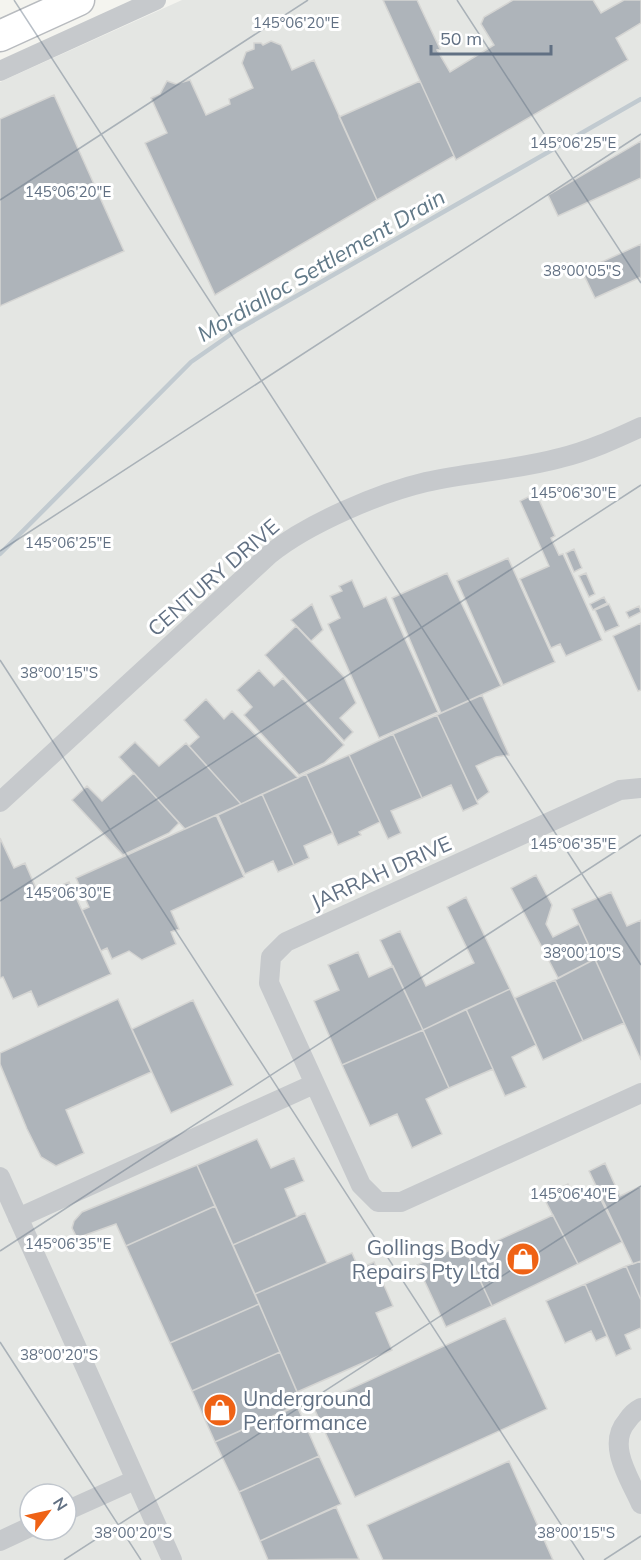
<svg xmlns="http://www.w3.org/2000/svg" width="641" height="1560" viewBox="0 0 641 1560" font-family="Mulish,sans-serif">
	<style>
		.built { fill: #e4e6e3; fill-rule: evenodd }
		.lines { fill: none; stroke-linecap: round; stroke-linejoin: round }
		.stream { stroke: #c1cad0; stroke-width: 4.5 }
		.building { fill: #aeb4ba; stroke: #d5d5d3; stroke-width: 1.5 }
		.primary-casing { stroke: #b8bbbf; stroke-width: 33 }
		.street { stroke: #c6c9cc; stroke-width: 20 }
		.primary { stroke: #fff; stroke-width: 30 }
		.ticks { fill: none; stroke: #617083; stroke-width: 1.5; stroke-opacity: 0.45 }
		.labels { text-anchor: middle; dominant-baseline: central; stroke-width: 6; stroke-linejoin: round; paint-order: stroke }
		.street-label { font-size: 21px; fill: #617083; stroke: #fff }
		.poi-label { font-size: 21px; fill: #617083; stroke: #fff; text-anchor: end }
		.water-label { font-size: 22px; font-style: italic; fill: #617988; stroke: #fff }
		.ticks-label { font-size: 15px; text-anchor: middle; fill: #617083; stroke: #fff; stroke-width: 6; stroke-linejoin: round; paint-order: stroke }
	</style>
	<rect width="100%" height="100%" fill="#f4f4ef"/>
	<path class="built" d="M 182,0 L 641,0 L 641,1560 L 0,1560 L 0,82 ZM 30,1494 L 66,1494 L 66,1530 L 30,1530 Z"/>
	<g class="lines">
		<path class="stream" d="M 0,554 L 191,362 L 237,330 L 641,99"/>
	</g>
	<path class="building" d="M 383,0 L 417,0 L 440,49 L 437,50 L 450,72 L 494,45 L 481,24 L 484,17 L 513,0 L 593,0 L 601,13 L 624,0 L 641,0 L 641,23 L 616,38 L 628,60 L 456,160 Z
		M 271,41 L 281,45 L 292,70 L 314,60 L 377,200 L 215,295 L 145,143 L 167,133 L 151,98 L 160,94 L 167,81 L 176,84 L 190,80 L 206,115 L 230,104 L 229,99 L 253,88 L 242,63 L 246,52 L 254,49 L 254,43 L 261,43 L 263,45 Z
		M 420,81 L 454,156 L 377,200 L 339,117 Z
		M 54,95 L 124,251 L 0,306 L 0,119 Z
		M 641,141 L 641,178 L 558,216 L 548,195 Z
		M 641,244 L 641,277 L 595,298 L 582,271 Z
		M 536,493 L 555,536 L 551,538 L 559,555 L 563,554 L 602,640 L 566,656 L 560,644 L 551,648 L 520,579 L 549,566 L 520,501 Z
		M 574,549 L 582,568 L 574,572 L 566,553 Z
		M 508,558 L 555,662 L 503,685 L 457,581 Z
		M 447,573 L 501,686 L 441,713 L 392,598 Z
		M 586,573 L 595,594 L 589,597 L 579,576 Z
		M 352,580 L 364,607 L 386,597 L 438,712 L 379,738 L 328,624 L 340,618 L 330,596 L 342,591 L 339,586 Z
		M 604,597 L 607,603 L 593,610 L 590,604 Z
		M 312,604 L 323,630 L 311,641 L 291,620 Z
		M 609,604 L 619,626 L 605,632 L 595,610 Z
		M 639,606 L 641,612 L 629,618 L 626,612 Z
		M 641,623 L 641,690 L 638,691 L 613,636 Z
		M 296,626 L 344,677 L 356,703 L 340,718 L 353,732 L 344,741 L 265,655 Z
		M 259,670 L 274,686 L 283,678 L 344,745 L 324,763 L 299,775 L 244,715 L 252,707 L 237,690 Z
		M 482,695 L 509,755 L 496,757 L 476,766 L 489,792 L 477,801 L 437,715 Z
		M 206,699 L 224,719 L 232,711 L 298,778 L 241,804 L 189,746 L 199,737 L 184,720 Z
		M 437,715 L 478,804 L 463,811 L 451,785 L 422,798 L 393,734 Z
		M 393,734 L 422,798 L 391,811 L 401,833 L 388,839 L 349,755 Z
		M 135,742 L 159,766 L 186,743 L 241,804 L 185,829 L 119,757 Z
		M 349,755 L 380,822 L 359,832 L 361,835 L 338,845 L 306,774 Z
		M 134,773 L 179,823 L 169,833 L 123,855 L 72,800 L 87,786 L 102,801 Z
		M 306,774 L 333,833 L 304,846 L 309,858 L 294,865 L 262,794 Z
		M 262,794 L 294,865 L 278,872 L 273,861 L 245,874 L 218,815 Z
		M 216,815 L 244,877 L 171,911 L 179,929 L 171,932 L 176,944 L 142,960 L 129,951 L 112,959 L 107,948 L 101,951 L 82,910 L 89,907 L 76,878 Z
		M 0,838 L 14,868 L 25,863 L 39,895 L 69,882 L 111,974 L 38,1007 L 31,991 L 13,999 L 3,977 L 0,978 Z
		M 536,875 L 552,905 L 546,924 L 553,937 L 579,924 L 595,959 L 558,978 L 511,888 Z
		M 611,892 L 627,926 L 641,920 L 641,1060 L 572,909 Z
		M 466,897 L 510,989 L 423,1030 L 380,940 L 400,931 L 426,986 L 474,963 L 447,907 Z
		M 358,952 L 369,977 L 393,966 L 423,1030 L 342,1065 L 314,1001 L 339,990 L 328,965 Z
		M 595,959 L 624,1023 L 583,1041 L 555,980 Z
		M 555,980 L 583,1041 L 543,1060 L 515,998 Z
		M 510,989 L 536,1045 L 512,1057 L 526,1087 L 505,1096 L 466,1009 Z
		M 118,999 L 151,1072 L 66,1110 L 84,1153 L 56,1166 L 41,1157 L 27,1129 L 0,1064 L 0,1053 Z
		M 193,1000 L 233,1085 L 171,1113 L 132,1029 Z
		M 466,1009 L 493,1069 L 449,1088 L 423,1030 Z
		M 423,1030 L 449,1088 L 426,1099 L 442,1134 L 412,1148 L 397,1114 L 370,1126 L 342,1065 Z
		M 257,1139 L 271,1168 L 294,1158 L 304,1181 L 285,1189 L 297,1217 L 233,1245 L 197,1165 Z
		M 605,1163 L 620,1196 L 641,1186 L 641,1261 L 633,1264 L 589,1171 Z
		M 197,1165 L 215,1206 L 126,1246 L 116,1224 L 77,1238 L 72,1228 L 74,1221 L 82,1212 Z
		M 568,1184 L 576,1200 L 596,1190 L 622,1242 L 578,1264 L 543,1196 Z
		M 215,1206 L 259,1304 L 170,1343 L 126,1246 Z
		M 305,1213 L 327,1263 L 255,1294 L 233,1245 Z
		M 553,1215 L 578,1264 L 492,1306 L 468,1254 Z
		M 463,1244 L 492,1306 L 446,1327 L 417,1265 Z
		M 352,1253 L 359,1269 L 374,1262 L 393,1306 L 376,1313 L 392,1350 L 297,1392 L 255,1294 Z
		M 641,1261 L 641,1300 L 626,1266 Z
		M 626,1266 L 641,1300 L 641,1328 L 625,1335 L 631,1349 L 616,1356 L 585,1284 Z
		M 585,1284 L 607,1336 L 596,1341 L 591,1331 L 565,1343 L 546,1301 Z
		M 259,1304 L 280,1352 L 192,1391 L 170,1343 Z
		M 505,1318 L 547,1409 L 355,1497 L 313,1406 Z
		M 280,1352 L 302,1403 L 215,1442 L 192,1391 Z
		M 297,1406 L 319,1456 L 239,1492 L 215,1442 Z
		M 319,1456 L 341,1504 L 260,1541 L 239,1492 Z
		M 509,1461 L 553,1560 L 383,1560 L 367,1525 Z
		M 336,1507 L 359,1559 L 268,1560 L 260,1541 Z"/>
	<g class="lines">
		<defs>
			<path id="primary" d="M 0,36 L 79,0"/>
		</defs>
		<use href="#primary" class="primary-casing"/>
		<path class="street" d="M 0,71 L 156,0
			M 641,788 L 620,790 L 286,942 L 271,957 L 269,983 L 361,1185 L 378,1202 L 401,1202 L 641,1093
			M 0,802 L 270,554 C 307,524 379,493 426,482 C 470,472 516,470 560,458 C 589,451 615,439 641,427
			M 0,1177 L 172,1560
			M 18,1218 L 314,1084
			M 641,1408 C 635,1411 631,1415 627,1421 C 606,1445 630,1479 641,1504
			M 66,1511 L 135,1480
			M 0,1541 L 30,1527"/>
		<use href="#primary" class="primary"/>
	</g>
	<path class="ticks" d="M 14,0 L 641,965M 457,0 L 641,283M 0,200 L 308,0M 0,551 L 641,134M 0,660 L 584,1560M 0,901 L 641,485M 0,1251 L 641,835M 0,1342 L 141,1560M 64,1560 L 641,1186M 604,1560 L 641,1536"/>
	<defs>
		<symbol id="shop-disc" viewBox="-11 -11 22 22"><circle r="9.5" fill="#ef6215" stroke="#fff"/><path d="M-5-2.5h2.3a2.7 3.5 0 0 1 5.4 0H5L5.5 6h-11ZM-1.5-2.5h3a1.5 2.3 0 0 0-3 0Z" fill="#fff"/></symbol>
	</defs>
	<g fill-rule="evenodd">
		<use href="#shop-disc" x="504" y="1240" width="38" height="38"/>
		<use href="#shop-disc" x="201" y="1391" width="38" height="38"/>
	</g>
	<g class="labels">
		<g class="street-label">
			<text transform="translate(213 577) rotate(-41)">CENTURY DRIVE</text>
			<text transform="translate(381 872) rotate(-24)">JARRAH DRIVE</text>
		</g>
		<g class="poi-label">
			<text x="500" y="1247">Gollings Body<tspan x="500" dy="24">Repairs Pty Ltd</tspan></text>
			<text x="243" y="1398" text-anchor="start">Underground<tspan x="243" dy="24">Performance</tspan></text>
		</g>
		<g class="water-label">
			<text transform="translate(321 265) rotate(-30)">Mordialloc Settlement Drain</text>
		</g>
	</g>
	<g class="ticks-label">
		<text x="296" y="28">145°06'20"E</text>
		<text x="573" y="148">145°06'25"E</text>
		<text x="68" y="197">145°06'20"E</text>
		<text x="582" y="276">38°00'05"S</text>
		<text x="573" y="498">145°06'30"E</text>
		<text x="68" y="548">145°06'25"E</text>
		<text x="59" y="678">38°00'15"S</text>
		<text x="573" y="849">145°06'35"E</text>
		<text x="68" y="898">145°06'30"E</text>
		<text x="582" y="958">38°00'10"S</text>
		<text x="573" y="1199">145°06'40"E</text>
		<text x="68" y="1249">145°06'35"E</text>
		<text x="59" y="1360">38°00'20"S</text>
		<text x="133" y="1538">38°00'20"S</text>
		<text x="576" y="1538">38°00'15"S</text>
	</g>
	<g transform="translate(48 1512) rotate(57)"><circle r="28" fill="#ffffff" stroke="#c0c6cd" stroke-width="1.5"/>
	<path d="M0-4.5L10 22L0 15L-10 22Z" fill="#ef6215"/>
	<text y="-9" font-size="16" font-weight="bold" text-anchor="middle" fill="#617083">N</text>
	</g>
	<path d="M431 45v9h120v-9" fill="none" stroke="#617083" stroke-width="3"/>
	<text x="440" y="45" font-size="18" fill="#617083" stroke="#ffffff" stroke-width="4.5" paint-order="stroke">50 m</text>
</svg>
